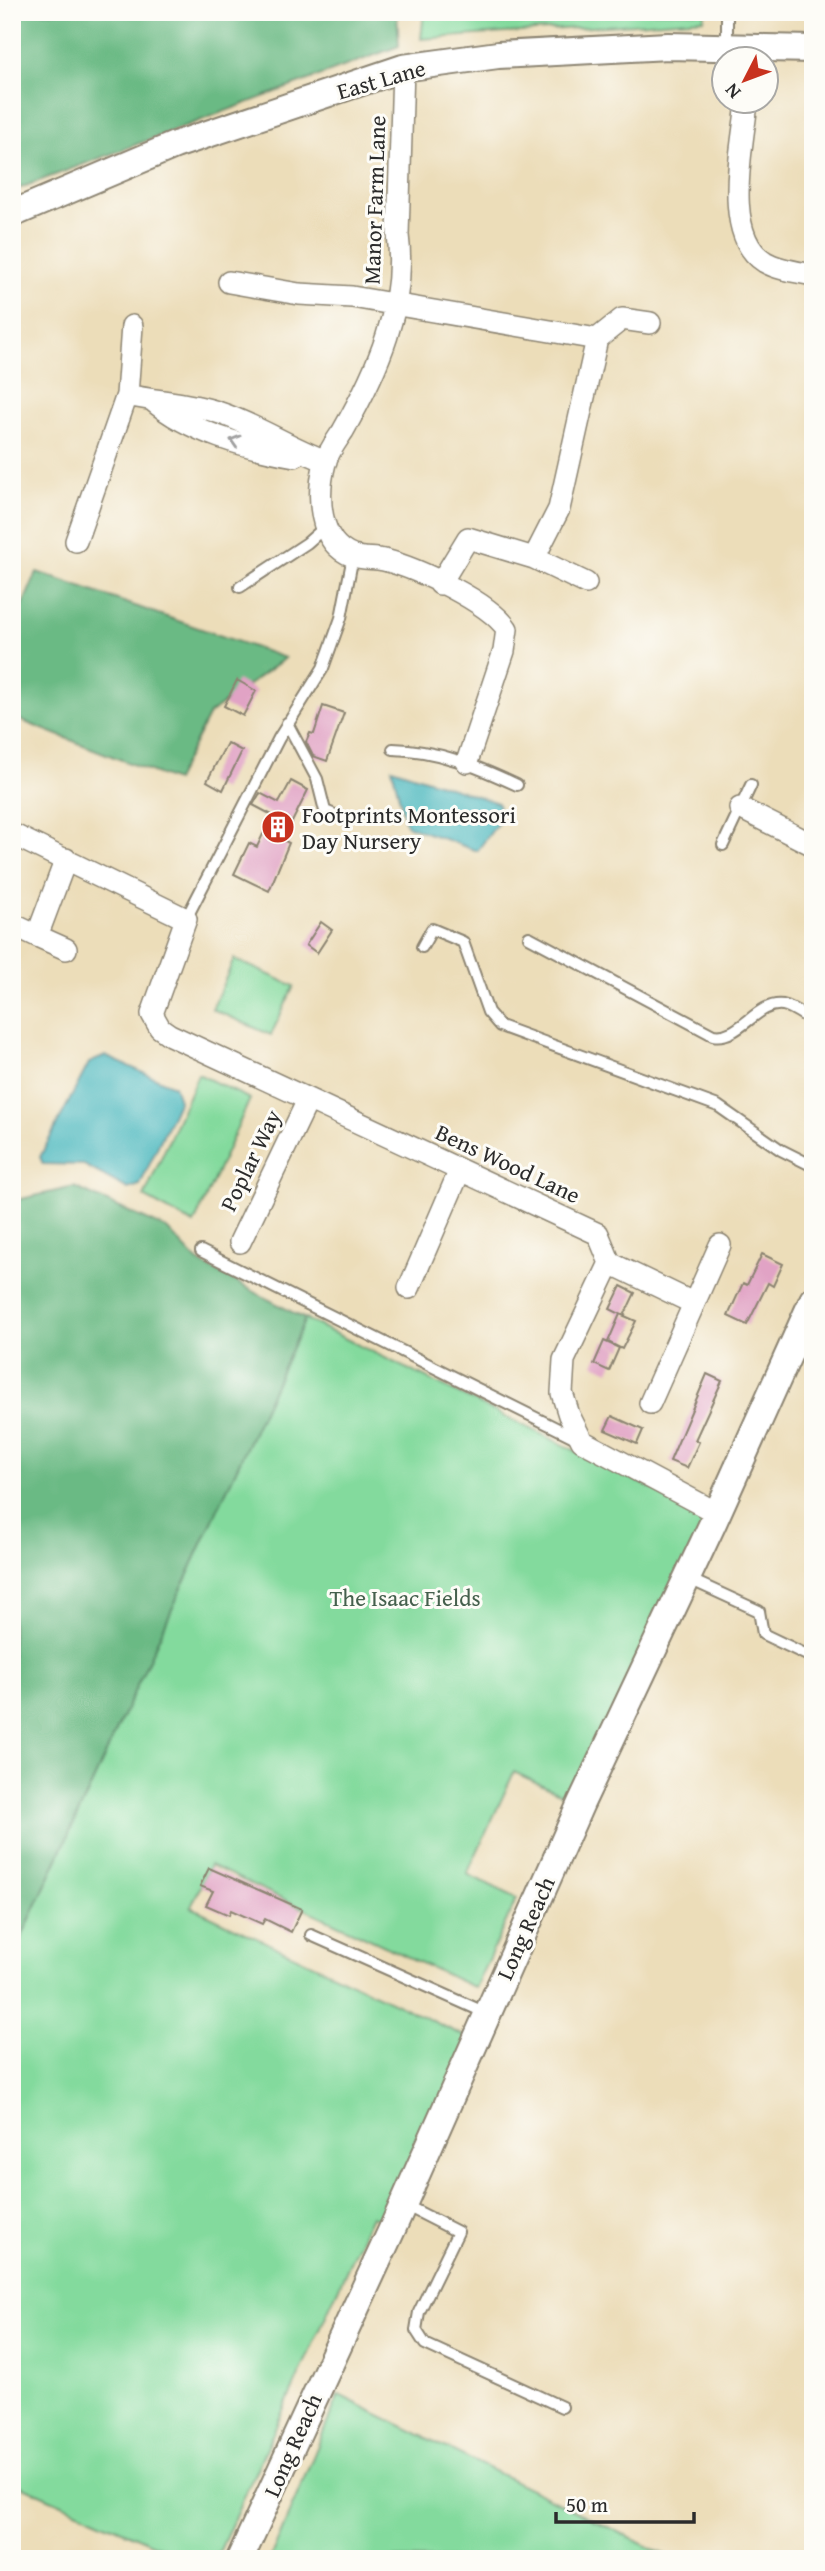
<svg xmlns="http://www.w3.org/2000/svg" width="825" height="2571" viewBox="0 0 825 2571" font-family="'Gentium Book Plus',serif">
	<style>
		.green { fill: #83da9d; stroke: #578264; stroke-width: 2 }
		.forest { fill: #6aba84; stroke: #4a7258; stroke-width: 2 }
		.water { fill: #48b7be; stroke: #3a7174; stroke-width: 2 }
		.building { fill: #e1a3c5 }
		.lines { fill: none; stroke-linecap: round; stroke-linejoin: round }
		.service-casing { stroke: #8c8472; stroke-width: 14 }
		.minor-casing { stroke: #8c8472; stroke-width: 24 }
		.tertiary-casing { stroke: #8c8472; stroke-width: 30 }
		.service { stroke: #fff; stroke-width: 10 }
		.minor { stroke: #fff; stroke-width: 21 }
		.tertiary { stroke: #fff; stroke-width: 26 }
		.oneway { stroke: #a0a0a0 }
		.labels { text-anchor: middle; dominant-baseline: central; stroke-width: 6; stroke-linejoin: round; paint-order: stroke }
		.street-label { font-size: 23px; fill: #2b2b2b; stroke: #fdfcf7 }
		.poi-label { font-size: 23px; fill: #2b2b2b; stroke: #fdfcf7; text-anchor: start }
		.park-label { font-size: 23px; fill: #45604d; stroke: #fdfcf7 }
	</style>
	<rect width="100%" height="100%" fill="#fdfcf7"/>
	<filter id="ink" filterUnits="userSpaceOnUse"><feTurbulence type="fractalNoise" baseFrequency=".0143" numOctaves="2"/><feDisplacementMap in="SourceGraphic" scale="14" xChannelSelector="R" yChannelSelector="G"/><feConvolveMatrix kernelMatrix="1 2 1 2 8 2 1 2 1" color-interpolation-filters="sRGB"/></filter>
	<filter id="wash" filterUnits="userSpaceOnUse"><feTurbulence type="fractalNoise" baseFrequency=".00686" numOctaves="4" result="noise"/><feDisplacementMap in="SourceGraphic" scale="28" xChannelSelector="R" yChannelSelector="G"/><feGaussianBlur stdDeviation="1.57" result="paint"/><feColorMatrix in="noise" values="0 0 0 0 0 0 0 0 0 0 0 0 0 0 0 0 0 1.4 0 .05"/><feComposite in="paint" operator="in"/></filter>
	<g filter="url(#wash)">
		<rect width="100%" height="100%" fill="#ecddb9"/>
		<path class="green" d="M 424,12 L 705,12 L 704,19 L 421,39 Z
			M 234,959 L 294,986 L 271,1035 L 212,1009 Z
			M 198,1074 L 250,1099 L 194,1224 L 144,1197 Z
			M 305,1319 L 703,1513 L 717,1513 L 581,1803 L 514,1772 L 467,1874 L 517,1898 L 475,1988 L 210,1865 L 191,1907 L 475,2041 L 394,2225 L 371,2216 L 216,2559 L 188,2559 L 12,2482 L 12,1958 Z
			M 339,2395 L 673,2559 L 270,2559 Z"/>
		<path class="forest" d="M 12,12 L 397,12 L 399,46 L 12,191 Z
			M 37,572 L 285,658 L 209,714 L 175,781 L 12,717 L 12,630 Z
			M 74,1187 L 167,1229 L 197,1261 L 305,1319 L 12,1958 L 12,1201 Z"/>
		<path class="water" d="M 392,768 L 498,803 L 500,820 L 477,851 L 406,825 Z
			M 105,1056 L 174,1086 L 179,1100 L 140,1185 L 128,1189 L 84,1165 L 43,1164 L 40,1157 L 89,1063 Z"/>
		<g id="blocks">
			<path class="building" d="M 237,680 L 256,691 L 243,716 L 224,706 Z
				M 323,706 L 344,713 L 327,761 L 313,756 L 306,742 L 310,733 L 314,734 Z
				M 227,743 L 242,751 L 223,790 L 207,781 Z
				M 291,781 L 308,790 L 283,840 L 289,843 L 269,891 L 234,874 L 249,843 L 257,847 L 272,815 L 253,805 L 260,793 L 279,803 Z
				M 321,922 L 332,930 L 317,953 L 306,945 Z
				M 762,1254 L 783,1264 L 773,1286 L 768,1283 L 747,1325 L 728,1316 L 743,1283 L 747,1285 Z
				M 621,1286 L 635,1293 L 624,1316 L 610,1309 Z
				M 620,1314 L 636,1321 L 622,1349 L 608,1342 Z
				M 604,1341 L 619,1348 L 609,1371 L 594,1364 Z
				M 707,1374 L 722,1381 L 695,1440 L 699,1442 L 687,1468 L 670,1461 Z
				M 612,1416 L 643,1430 L 637,1444 L 605,1430 Z
				M 209,1868 L 302,1909 L 291,1932 L 265,1919 L 262,1924 L 231,1910 L 229,1915 L 206,1905 L 213,1891 L 200,1886 Z"/>
		</g>
	</g>
	<g filter="url(#ink)">
		<use href="#blocks" fill-opacity="0" stroke="#8c8472" stroke-width="2"/>
		<g class="lines">
			<defs>
				<path id="service" d="M 727,46 L 727,12
					M 240,587 L 307,543 L 324,528
					M 287,723 L 317,779 L 325,811 L 347,820
					M 393,749 C 438,750 476,766 517,785
					M 723,845 L 751,785
					M 186,919 L 279,738 L 323,668 L 341,618 L 353,556
					M 529,937 L 713,1035 C 740,1040 757,1001 783,1005 C 793,1007 804,1016 813,1021
					M 422,947 L 432,929 L 463,942 L 488,1012 L 500,1026 L 718,1106 L 781,1150 L 813,1166
					M 201,1251 L 578,1439
					M 687,1578 L 759,1611 L 763,1634 L 811,1657
					M 311,1935 L 486,2013
					M 403,2204 L 458,2232 L 419,2312 L 416,2330 L 425,2344 L 562,2407"/>
				<path id="minor" d="M 403,68 L 398,235 C 407,305 377,371 343,431 C 337,440 328,452 325,463 C 317,493 317,543 353,556 C 363,559 374,558 384,560 C 417,568 489,602 507,629 L 504,651 L 467,762
					M 747,102 C 743,146 721,235 765,262 C 779,270 798,272 813,275
					M 229,282 L 299,294 L 352,297 L 597,339
					M 127,395 L 132,326
					M 152,400 C 191,433 245,447 295,456
					M 76,541 L 127,395 C 158,402 187,402 217,412 C 255,424 288,447 326,461
					M 534,558 L 586,583
					M 440,584 L 468,538 L 534,558 L 559,509 L 597,339 L 622,319 L 650,323
					M 740,808 L 813,845
					M 12,834 L 186,919 L 152,1014 L 160,1028 L 170,1035 L 598,1234 L 610,1263 L 564,1360 L 562,1393 L 569,1415 L 582,1441 L 717,1513
					M 12,924 L 37,936 L 66,859
					M 37,936 L 66,949
					M 240,1242 L 308,1100
					M 610,1263 L 693,1303
					M 409,1288 L 460,1170
					M 650,1403 L 720,1245"/>
				<path id="tertiary" d="M 12,214 L 175,145 L 403,68 L 498,55 L 668,46 L 813,49
					M 240,2559 L 394,2225 L 581,1803 L 712,1525 L 813,1300"/>
			</defs>
			<use href="#service" class="service-casing"/>
			<use href="#minor" class="minor-casing"/>
			<use href="#tertiary" class="tertiary-casing"/>
			<use href="#service" class="service"/>
			<use href="#minor" class="minor"/>
			<use href="#tertiary" class="tertiary"/>
		</g>
		<defs><path id="oneway-chevron" d="M-2-3.5L2.5 0L-2 3.5" fill="none" stroke-width="1.6" stroke-linecap="round" stroke-linejoin="round" transform="scale(1.75)"/></defs>
		<use class="oneway" href="#oneway-chevron" transform="translate(235 441) rotate(-163)"/>
	</g>
	<defs>
		<symbol id="building-disc" viewBox="-11 -11 22 22"><circle r="9.5" fill="#c8321e" stroke="#fdfcf7"/><path d="M-4-6H4V6H1V3H-1V6H-4ZM-2.5-4.3h1.7v1.8h-1.7ZM.8-4.3h1.7v1.8H.8ZM-2.5-1h1.7V.8h-1.7ZM.8-1h1.7V.8H.8Z" fill="#fff"/></symbol>
	</defs>
	<g fill-rule="evenodd">
		<use href="#building-disc" x="259" y="808" width="38" height="38"/>
	</g>
	<g class="labels">
		<g class="street-label">
			<text transform="translate(381 79) rotate(-16)">East Lane</text>
			<text transform="translate(374 200) rotate(-88)">Manor Farm Lane</text>
			<text transform="translate(250 1160) rotate(-64)">Poplar Way</text>
			<text transform="translate(508 1163) rotate(25)">Bens Wood Lane</text>
			<text transform="translate(525 1928) rotate(-66)">Long Reach</text>
			<text transform="translate(292 2445) rotate(-66)">Long Reach</text>
		</g>
		<g class="poi-label">
			<text x="302" y="814">Footprints Montessori<tspan x="302" dy="26">Day Nursery</tspan></text>
		</g>
		<g class="park-label">
			<text x="405" y="1597">The Isaac Fields</text>
		</g>
	</g>
	<rect width="825" height="2571" fill="none" stroke="#fdfcf7" stroke-width="42"/>
	<g transform="translate(745 80) rotate(228)"><circle r="33" fill="#fdfcf7" stroke="#a9a8a5" stroke-width="2"/>
	<path d="M0-5L12 26L0 18L-12 26Z" fill="#c8321e"/>
	<text y="-10" font-size="19" font-weight="bold" text-anchor="middle" fill="#2b2b2b">N</text>
	</g>
	<path d="M556 2512v10h138v-10" fill="none" stroke="#2b2b2b" stroke-width="3.5"/>
	<text x="566" y="2512" font-size="21" fill="#2b2b2b" stroke="#fdfcf7" stroke-width="5" paint-order="stroke">50 m</text>
</svg>
